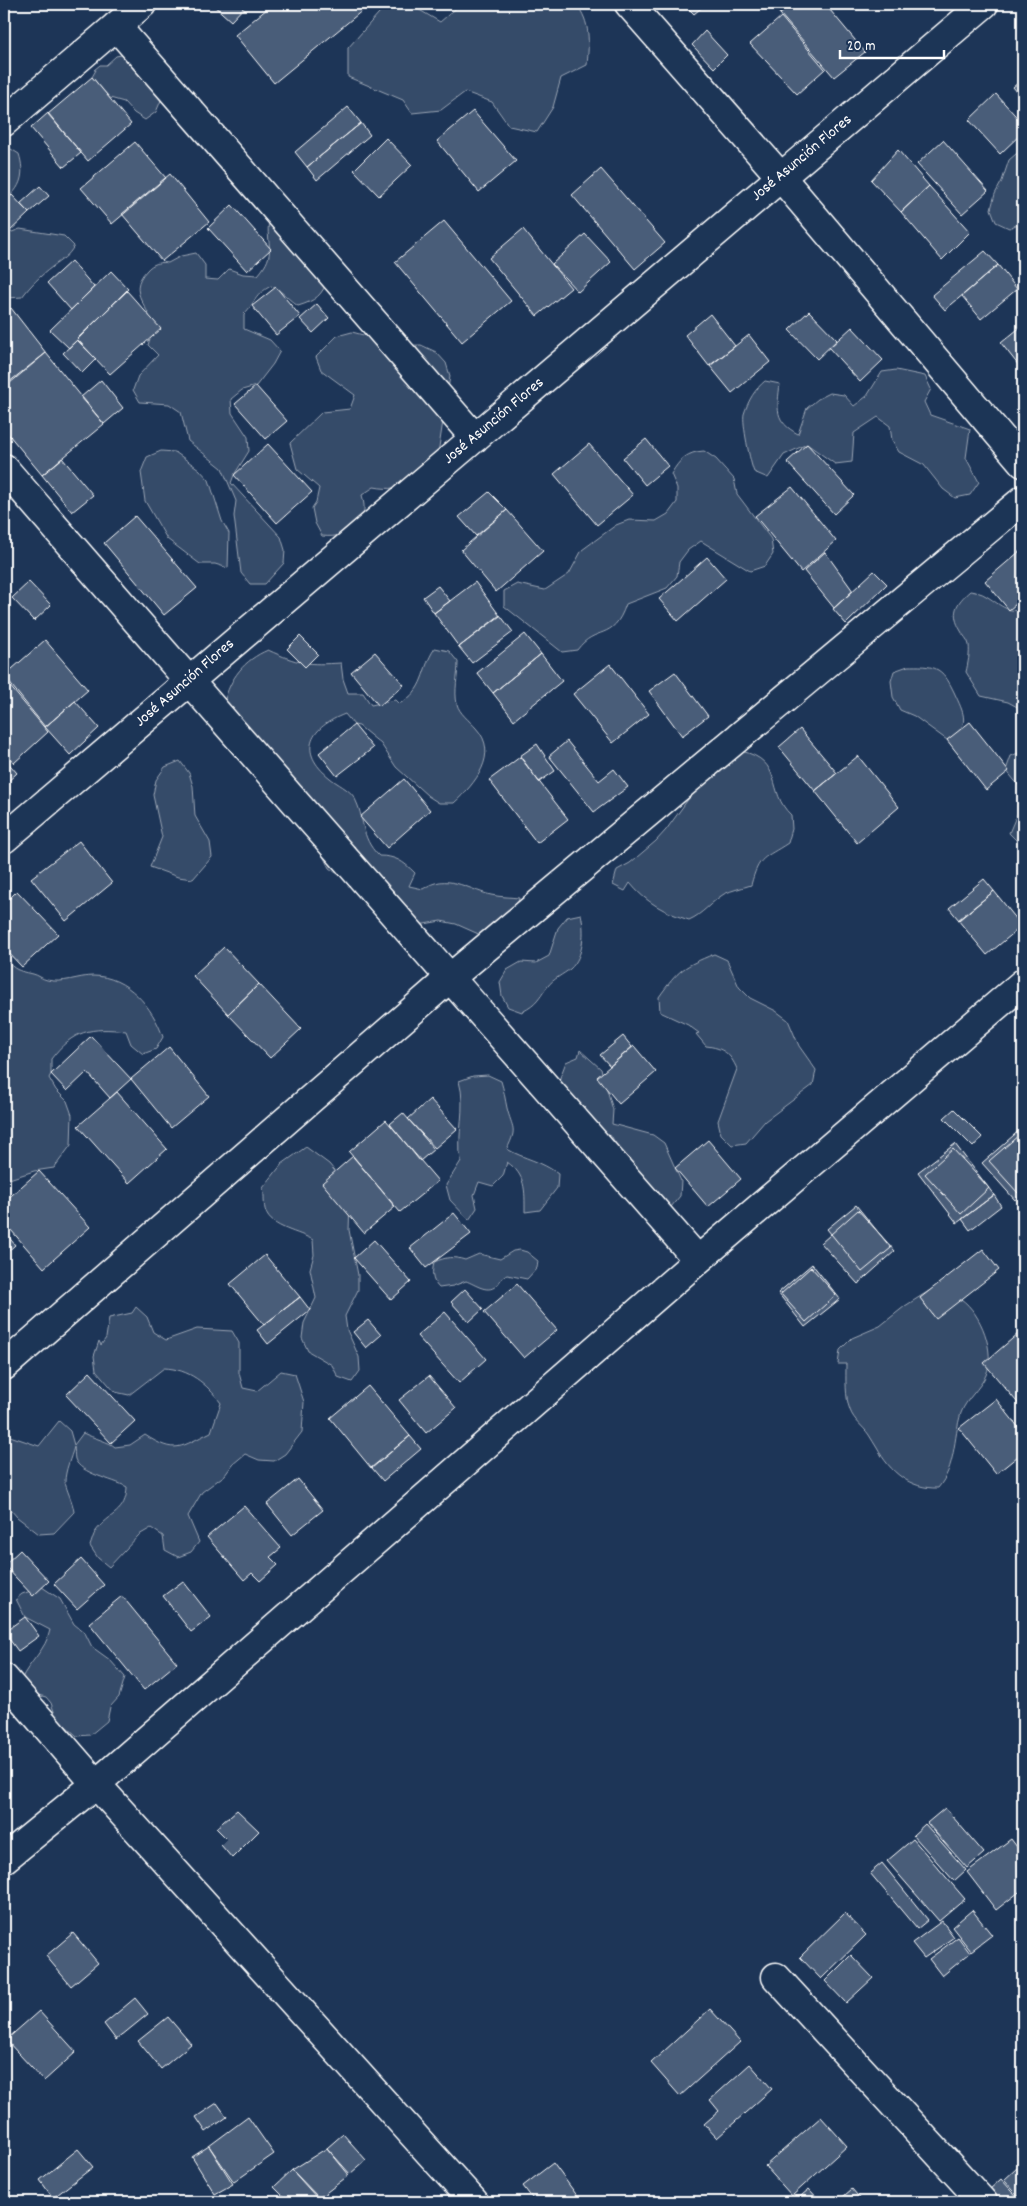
<svg xmlns="http://www.w3.org/2000/svg" width="1027" height="2206" viewBox="0 0 1027 2206" font-family="Dekko,sans-serif">
	<style>
		.green { fill: #364b69; stroke: #9aa5b4 }
		.building { fill: #4a5d79; stroke: #fff }
		.lines { fill: none; stroke-linecap: round; stroke-linejoin: round }
		.minor-casing { stroke: #fff; stroke-width: 31 }
		.minor { stroke: #1d3557; stroke-width: 28 }
		.labels { text-anchor: middle; dominant-baseline: central; stroke-width: 4; stroke-linejoin: round; paint-order: stroke }
		.street-label { font-size: 16px; fill: #fff; stroke: #1d3557 }
	</style>
	<rect width="100%" height="100%" fill="#1d3557"/>
	<filter id="ink" filterUnits="userSpaceOnUse"><feTurbulence type="fractalNoise" baseFrequency=".02" numOctaves="2"/><feDisplacementMap in="SourceGraphic" scale="10" xChannelSelector="R" yChannelSelector="G"/><feConvolveMatrix kernelMatrix="1 2 1 2 8 2 1 2 1" color-interpolation-filters="sRGB"/></filter>
	<g filter="url(#ink)">
		<path class="green" d="M 461,4 L 576,4 C 591,22 589,43 587,65 L 561,78 L 553,107 L 537,132 L 509,126 L 492,102 L 465,92 L 441,110 L 412,113 L 403,100 L 348,77 L 348,48 L 386,5 L 416,8 L 440,22 Z
			M 126,54 L 162,98 L 156,112 L 145,120 L 134,113 L 124,102 L 110,98 L 92,77 L 96,70 L 94,70 L 100,65 L 106,65 L 116,56 Z
			M 6,146 L 19,154 C 25,173 22,189 4,200 L 4,147 Z
			M 1023,148 L 1023,222 L 1009,228 L 996,222 L 991,209 L 995,194 L 1002,181 L 1009,160 Z
			M 269,220 L 328,278 C 323,295 315,301 298,306 C 290,301 278,287 271,286 C 254,295 256,302 244,314 L 244,329 L 270,340 L 280,351 L 273,364 L 256,386 L 242,390 L 231,399 L 232,413 L 248,437 L 249,451 L 234,475 L 231,483 L 281,537 L 285,550 L 284,563 L 265,584 L 250,584 L 241,573 L 234,516 L 236,501 L 222,468 L 188,441 L 181,412 L 169,404 L 140,402 L 133,390 L 138,376 L 158,355 L 148,345 C 149,341 152,335 152,330 C 153,306 124,294 147,270 C 152,264 161,261 168,263 L 181,256 L 196,253 L 205,265 L 205,279 L 218,280 L 229,269 L 243,274 L 258,275 C 278,252 265,245 269,220 Z
			M 20,229 L 64,236 L 74,246 C 68,257 62,259 52,267 C 40,276 30,286 22,297 L 7,298 L 4,296 L 4,235 Z
			M 352,332 L 367,336 L 378,346 L 421,345 L 436,352 L 446,363 L 450,376 L 437,460 C 414,479 406,493 374,487 L 362,495 C 371,524 350,539 322,536 L 315,523 L 312,508 L 316,502 L 319,488 L 297,469 L 290,443 L 322,412 L 350,409 L 355,395 L 321,370 L 316,357 L 337,336 Z
			M 896,370 L 925,376 L 931,389 L 924,402 L 930,415 L 970,429 L 966,458 L 979,482 L 970,495 L 955,498 L 943,489 L 924,465 L 899,452 L 892,440 L 890,426 L 878,417 L 854,433 L 852,462 L 835,464 L 807,444 L 784,455 L 768,478 L 754,472 C 750,463 742,422 744,414 C 748,401 755,389 765,381 L 780,384 C 777,409 774,421 798,434 L 807,408 L 818,399 L 830,393 L 844,395 L 854,406 L 867,396 L 882,372 Z
			M 161,451 L 175,452 L 199,469 L 209,480 L 222,521 L 229,533 L 228,568 L 215,564 L 200,564 L 167,539 L 145,501 L 141,472 L 147,457 Z
			M 704,451 L 716,459 L 734,479 L 737,494 L 771,539 L 773,554 L 765,566 L 750,571 L 701,541 L 688,550 L 679,562 L 677,576 L 667,588 L 626,604 C 613,643 596,624 577,650 L 562,652 L 504,606 L 504,591 L 517,584 L 545,590 L 569,574 L 582,550 L 616,525 L 629,520 L 656,521 L 668,514 L 677,502 L 677,488 L 671,474 C 680,459 687,452 704,451 Z
			M 970,591 C 976,592 982,593 986,596 C 997,602 1010,616 1023,608 L 1023,706 L 1021,709 L 1008,702 L 981,696 L 966,672 C 968,663 970,654 969,645 C 968,639 963,636 961,631 C 950,613 956,603 970,591 Z
			M 435,648 L 449,651 L 458,662 C 458,676 454,691 457,704 C 459,713 470,721 476,728 C 500,754 475,784 454,803 L 439,803 L 428,796 L 396,767 L 381,744 L 359,726 L 354,725 L 345,714 C 311,727 296,751 330,778 C 337,784 349,789 354,797 C 366,819 359,836 379,856 C 395,856 403,861 415,873 L 409,886 L 423,889 C 447,872 466,889 491,895 C 500,897 510,897 519,898 L 514,921 L 483,936 L 456,924 L 441,921 L 413,926 L 329,868 L 323,856 L 319,841 L 299,819 L 276,802 L 224,703 C 230,678 244,660 268,650 C 299,664 307,665 341,663 L 343,679 L 348,693 L 363,693 L 371,705 L 395,700 L 399,704 C 426,690 420,670 435,648 Z
			M 908,666 C 917,666 930,665 938,670 C 946,675 950,684 954,692 C 964,714 972,726 947,740 L 914,716 L 900,710 L 893,697 L 891,681 L 894,671 Z
			M 741,751 C 785,761 766,792 791,815 L 792,829 L 788,843 C 764,859 759,855 751,885 C 742,888 732,890 724,894 C 711,902 703,914 689,920 C 666,913 645,902 630,883 L 625,891 L 613,885 L 617,870 L 630,863 L 656,841 L 666,830 L 692,794 Z
			M 1023,751 L 1023,791 L 1006,770 L 1011,756 Z
			M 180,761 L 189,773 L 193,786 L 195,816 L 210,842 L 212,857 L 193,879 L 178,877 L 150,867 L 162,837 L 153,795 L 156,780 L 165,767 Z
			M 1023,800 L 1023,847 L 1009,833 Z
			M 581,914 C 585,931 584,957 570,969 C 564,974 553,979 548,986 C 538,999 538,1004 522,1012 L 508,1007 L 502,996 L 500,982 L 507,970 L 521,962 L 536,963 L 549,956 L 558,928 L 567,917 Z
			M 714,954 L 727,960 L 739,987 L 750,998 L 776,1011 L 788,1020 L 799,1046 L 816,1070 L 813,1085 L 765,1121 L 746,1143 L 732,1145 L 721,1134 L 718,1121 L 737,1069 C 730,1053 723,1048 706,1046 L 696,1034 L 699,1033 L 688,1025 L 660,1012 L 659,997 C 679,969 683,967 714,954 Z
			M 4,959 C 17,971 16,970 33,974 C 38,975 42,979 47,980 C 63,984 78,976 93,976 C 127,976 153,1007 163,1037 L 156,1049 L 143,1054 L 131,1044 L 126,1031 C 91,1027 73,1030 51,1059 L 51,1074 L 49,1078 L 56,1090 L 67,1101 L 72,1115 L 71,1145 L 54,1168 L 34,1171 L 6,1180 L 4,1180 Z
			M 580,1050 L 601,1069 L 613,1110 L 612,1124 L 653,1135 L 664,1143 L 681,1181 L 680,1196 L 671,1207 L 656,1206 L 618,1149 L 612,1137 L 598,1137 L 556,1088 L 566,1062 L 578,1057 Z
			M 488,1075 L 501,1081 C 504,1090 505,1099 507,1108 C 512,1129 518,1127 507,1149 C 524,1159 542,1161 558,1174 L 557,1188 L 540,1210 L 525,1212 C 525,1190 526,1175 507,1162 L 503,1176 L 493,1186 L 479,1182 L 474,1195 L 477,1208 L 469,1220 L 450,1200 L 446,1185 L 461,1161 C 456,1135 467,1108 459,1081 L 473,1076 Z
			M 306,1147 L 329,1164 L 339,1176 L 350,1201 L 349,1230 L 358,1275 L 358,1290 L 345,1316 L 347,1330 L 359,1357 L 360,1371 L 352,1382 L 338,1377 L 332,1365 L 308,1351 L 302,1338 L 304,1323 L 316,1298 L 310,1269 L 314,1255 L 313,1240 C 300,1232 271,1228 266,1212 C 263,1205 265,1196 263,1188 L 282,1164 Z
			M 520,1250 L 527,1252 L 538,1261 L 537,1268 L 527,1279 L 507,1275 C 501,1278 500,1282 496,1286 C 487,1294 475,1284 466,1281 L 453,1286 L 439,1288 C 431,1280 432,1272 434,1262 C 447,1257 452,1256 465,1260 L 479,1254 L 500,1259 L 513,1251 Z
			M 932,1289 C 941,1292 953,1294 961,1299 C 981,1313 996,1352 986,1375 C 980,1389 966,1399 961,1413 C 953,1439 956,1467 938,1488 C 910,1489 890,1472 877,1448 C 874,1444 872,1439 869,1435 C 863,1426 854,1421 850,1410 C 845,1397 846,1379 846,1364 L 838,1364 L 840,1350 L 852,1338 L 880,1326 L 905,1306 Z
			M 136,1307 L 147,1317 L 153,1332 L 166,1340 L 197,1329 L 232,1331 L 239,1343 L 239,1373 L 243,1388 L 257,1391 L 281,1371 L 295,1374 L 304,1402 L 302,1432 L 285,1454 L 274,1461 L 259,1460 L 245,1454 L 233,1464 L 225,1475 L 202,1492 L 188,1516 L 199,1542 L 191,1552 L 178,1557 L 165,1550 L 163,1536 L 151,1528 L 139,1535 L 109,1567 L 98,1558 L 90,1546 C 92,1541 93,1535 96,1531 C 110,1512 126,1514 127,1487 C 113,1479 80,1474 75,1459 C 74,1455 75,1450 74,1447 C 71,1458 65,1470 65,1482 C 66,1489 73,1502 74,1512 L 54,1533 L 39,1534 L 17,1517 L 4,1502 L 4,1434 L 39,1446 L 59,1421 L 70,1431 L 74,1445 L 83,1433 C 93,1438 110,1442 115,1447 L 130,1445 L 145,1435 C 176,1455 180,1447 211,1432 L 221,1403 C 206,1383 189,1369 164,1368 L 129,1395 L 115,1392 L 96,1370 L 94,1356 L 99,1341 L 101,1345 L 106,1338 L 109,1318 L 132,1313 Z
			M 42,1587 L 60,1599 L 74,1624 L 85,1633 L 92,1647 L 110,1660 L 125,1677 L 119,1697 L 110,1707 L 107,1721 L 90,1735 L 77,1736 L 56,1717 L 51,1703 L 46,1697 L 26,1692 L 21,1680 C 29,1662 46,1650 50,1630 L 25,1617 L 16,1599 L 22,1594 Z"/>
		<path class="building" d="M 212,4 L 247,4 L 231,21 Z
			M 273,4 L 368,4 L 369,5 L 274,83 L 235,35 Z
			M 684,4 L 706,4 L 694,14 Z
			M 772,4 L 792,4 L 780,14 Z
			M 792,4 L 825,4 L 865,52 L 834,77 L 780,14 Z
			M 781,17 L 825,69 L 797,94 L 750,44 Z
			M 705,31 L 727,55 L 714,68 L 692,45 Z
			M 92,77 L 131,124 L 88,161 L 48,114 Z
			M 1023,79 L 1023,99 L 1013,87 Z
			M 996,94 L 1023,124 L 1023,132 L 1000,154 L 969,120 Z
			M 348,107 L 361,123 L 307,167 L 295,152 Z
			M 473,111 L 516,161 L 479,192 L 437,141 Z
			M 48,113 L 81,153 L 64,167 L 31,128 Z
			M 361,123 L 370,135 L 317,180 L 307,167 Z
			M 386,138 L 412,165 L 379,196 L 354,170 Z
			M 943,140 L 988,191 L 962,214 L 917,164 Z
			M 135,142 L 166,178 L 112,224 L 81,188 Z
			M 898,150 L 929,186 L 901,212 L 871,180 Z
			M 601,169 L 665,243 L 635,269 L 572,195 Z
			M 170,174 L 209,222 L 162,261 L 122,214 Z
			M 40,186 L 49,196 L 29,213 L 20,204 Z
			M 929,186 L 970,232 L 942,260 L 901,212 Z
			M 12,195 L 29,213 L 7,234 L 4,231 L 4,203 Z
			M 232,205 L 271,249 L 247,271 L 208,228 Z
			M 444,221 L 511,301 L 462,342 L 395,262 Z
			M 523,229 L 571,288 L 537,316 L 489,258 Z
			M 585,234 L 611,262 L 578,292 L 552,264 Z
			M 985,251 L 998,265 L 945,310 L 932,295 Z
			M 71,261 L 94,287 L 71,310 L 47,283 Z
			M 998,265 L 1017,289 L 981,319 L 962,296 Z
			M 111,271 L 128,289 L 69,348 L 50,330 Z
			M 276,287 L 300,316 L 276,335 L 252,306 Z
			M 127,291 L 161,329 L 110,374 L 77,339 Z
			M 317,304 L 329,318 L 313,333 L 300,319 Z
			M 11,308 L 46,353 L 4,386 L 4,314 Z
			M 809,311 L 837,340 L 817,359 L 789,330 Z
			M 710,314 L 735,346 L 709,366 L 685,335 Z
			M 1023,325 L 1023,371 L 1001,343 Z
			M 852,327 L 883,360 L 860,382 L 829,348 Z
			M 749,335 L 770,362 L 732,393 L 710,366 Z
			M 77,340 L 96,359 L 82,373 L 63,353 Z
			M 46,353 L 104,424 L 42,475 L 4,429 L 4,388 Z
			M 101,380 L 123,408 L 104,424 L 81,397 Z
			M 256,386 L 287,421 L 266,439 L 235,404 Z
			M 646,439 L 668,466 L 645,485 L 623,458 Z
			M 268,444 L 312,492 L 277,523 L 234,475 Z
			M 589,444 L 633,495 L 597,525 L 554,474 Z
			M 807,444 L 854,495 L 834,514 L 787,462 Z
			M 62,458 L 93,495 L 72,512 L 42,475 Z
			M 792,487 L 836,541 L 801,572 L 755,516 Z
			M 489,492 L 507,510 L 476,536 L 459,517 Z
			M 507,510 L 543,551 L 496,592 L 461,550 Z
			M 135,516 L 197,588 L 164,615 L 104,543 Z
			M 1020,551 L 1023,555 L 1023,598 L 1009,610 L 985,581 Z
			M 825,552 L 853,591 L 834,608 L 804,571 Z
			M 707,557 L 726,579 L 678,621 L 659,599 Z
			M 874,571 L 887,584 L 846,624 L 833,609 Z
			M 29,582 L 51,605 L 34,621 L 12,598 Z
			M 475,582 L 500,616 L 459,647 L 434,613 Z
			M 438,586 L 450,601 L 434,613 L 423,597 Z
			M 500,615 L 513,632 L 472,663 L 459,647 Z
			M 525,634 L 541,654 L 493,693 L 477,673 Z
			M 300,636 L 318,654 L 305,667 L 287,649 Z
			M 45,640 L 88,690 L 45,727 L 4,676 Z
			M 375,652 L 404,685 L 379,706 L 351,672 Z
			M 541,654 L 562,681 L 514,720 L 493,693 Z
			M 610,664 L 649,714 L 613,743 L 573,694 Z
			M 675,672 L 708,716 L 682,736 L 649,691 Z
			M 4,679 L 48,732 L 14,763 L 4,750 Z
			M 75,701 L 99,728 L 70,755 L 45,727 Z
			M 970,722 L 1009,771 L 986,790 L 947,740 Z
			M 354,725 L 373,748 L 337,776 L 319,753 Z
			M 800,729 L 837,773 L 815,791 L 779,747 Z
			M 567,741 L 599,781 L 614,769 L 628,787 L 594,812 L 549,756 Z
			M 537,744 L 555,771 L 539,782 L 520,756 Z
			M 858,756 L 899,807 L 857,843 L 815,791 Z
			M 520,757 L 568,819 L 537,843 L 489,780 Z
			M 4,758 L 17,773 L 4,785 Z
			M 404,779 L 430,810 L 387,848 L 360,817 Z
			M 79,841 L 112,883 L 66,921 L 31,878 Z
			M 984,879 L 994,891 L 959,920 L 949,908 Z
			M 17,891 L 58,934 L 22,967 L 4,948 L 4,904 Z
			M 994,891 L 1022,926 L 987,955 L 958,920 Z
			M 224,947 L 259,984 L 228,1014 L 193,976 Z
			M 259,984 L 301,1029 L 270,1058 L 228,1014 Z
			M 91,1036 L 131,1079 L 110,1098 L 87,1072 L 67,1091 L 51,1074 Z
			M 623,1036 L 632,1047 L 610,1066 L 600,1055 Z
			M 634,1046 L 656,1072 L 619,1104 L 597,1077 Z
			M 169,1047 L 209,1096 L 171,1128 L 131,1079 Z
			M 117,1092 L 167,1149 L 129,1183 L 78,1126 Z
			M 430,1099 L 457,1129 L 435,1148 L 408,1119 Z
			M 954,1109 L 982,1137 L 973,1147 L 944,1118 Z
			M 403,1113 L 434,1149 L 420,1161 L 390,1124 Z
			M 386,1120 L 438,1181 L 400,1212 L 349,1152 Z
			M 1022,1128 L 1023,1193 L 1015,1200 L 982,1163 Z
			M 1019,1135 L 1023,1140 L 1023,1188 L 1018,1193 L 989,1161 Z
			M 708,1140 L 741,1179 L 708,1207 L 675,1168 Z
			M 955,1144 L 994,1195 L 957,1223 L 918,1172 Z
			M 953,1149 L 989,1188 L 961,1214 L 925,1174 Z
			M 353,1156 L 395,1207 L 364,1233 L 322,1183 Z
			M 39,1171 L 90,1227 L 44,1268 L 4,1222 L 4,1202 Z
			M 994,1195 L 1001,1206 L 970,1230 L 962,1219 Z
			M 856,1205 L 891,1248 L 862,1272 L 827,1229 Z
			M 858,1210 L 895,1251 L 858,1284 L 821,1243 Z
			M 454,1213 L 471,1234 L 426,1268 L 410,1248 Z
			M 4,1231 L 15,1245 L 4,1255 Z
			M 374,1240 L 411,1282 L 391,1300 L 354,1258 Z
			M 983,1249 L 999,1270 L 936,1319 L 920,1298 Z
			M 265,1255 L 300,1297 L 264,1325 L 230,1284 Z
			M 812,1264 L 840,1299 L 805,1327 L 778,1293 Z
			M 811,1267 L 836,1295 L 806,1322 L 781,1294 Z
			M 517,1284 L 557,1330 L 524,1358 L 484,1312 Z
			M 465,1289 L 483,1309 L 469,1322 L 451,1302 Z
			M 300,1297 L 310,1310 L 268,1344 L 257,1330 Z
			M 445,1312 L 486,1359 L 459,1383 L 417,1336 Z
			M 368,1320 L 381,1335 L 366,1348 L 353,1332 Z
			M 1019,1333 L 1023,1338 L 1022,1408 L 984,1363 Z
			M 90,1372 L 135,1421 L 111,1443 L 66,1395 Z
			M 429,1376 L 456,1408 L 426,1433 L 399,1400 Z
			M 368,1386 L 410,1436 L 371,1468 L 330,1418 Z
			M 996,1399 L 1023,1433 L 1023,1452 L 996,1474 L 959,1428 Z
			M 410,1436 L 421,1449 L 383,1481 L 372,1468 Z
			M 298,1479 L 323,1510 L 292,1535 L 267,1504 Z
			M 244,1506 L 281,1548 L 270,1557 L 278,1565 L 260,1581 L 252,1573 L 244,1580 L 207,1537 Z
			M 20,1550 L 49,1581 L 33,1596 L 4,1565 Z
			M 81,1559 L 104,1585 L 77,1609 L 54,1584 Z
			M 183,1581 L 211,1617 L 191,1632 L 163,1596 Z
			M 122,1596 L 177,1663 L 144,1690 L 89,1623 Z
			M 25,1617 L 39,1636 L 18,1651 L 4,1632 Z
			M 945,1808 L 984,1853 L 967,1868 L 927,1823 Z
			M 237,1810 L 259,1831 L 232,1858 L 221,1845 L 227,1839 L 216,1828 Z
			M 925,1824 L 966,1870 L 954,1881 L 913,1835 Z
			M 913,1839 L 965,1899 L 939,1921 L 887,1861 Z
			M 1011,1839 L 1023,1855 L 1023,1889 L 996,1910 L 967,1872 Z
			M 882,1863 L 928,1920 L 917,1929 L 870,1873 Z
			M 972,1910 L 992,1935 L 971,1951 L 952,1927 Z
			M 845,1913 L 866,1935 L 821,1979 L 800,1957 Z
			M 942,1921 L 954,1937 L 924,1958 L 912,1943 Z
			M 73,1933 L 98,1963 L 71,1986 L 46,1956 Z
			M 958,1937 L 970,1953 L 942,1976 L 929,1959 Z
			M 851,1955 L 873,1978 L 846,2003 L 825,1981 Z
			M 135,1998 L 148,2014 L 116,2040 L 104,2024 Z
			M 710,2009 L 740,2042 L 680,2096 L 651,2063 Z
			M 39,2011 L 76,2052 L 44,2081 L 6,2040 Z
			M 168,2017 L 191,2044 L 161,2069 L 138,2041 Z
			M 750,2064 L 772,2089 L 717,2138 L 704,2124 L 719,2111 L 710,2100 Z
			M 217,2103 L 227,2117 L 206,2132 L 196,2117 Z
			M 248,2117 L 274,2154 L 234,2182 L 209,2146 Z
			M 821,2117 L 847,2146 L 792,2196 L 765,2166 Z
			M 343,2134 L 366,2160 L 350,2174 L 327,2148 Z
			M 209,2146 L 233,2184 L 215,2194 L 192,2157 Z
			M 327,2148 L 349,2175 L 318,2199 L 292,2170 Z
			M 78,2149 L 93,2167 L 53,2198 L 40,2180 Z
			M 553,2163 L 581,2201 L 579,2202 L 535,2202 L 523,2186 Z
			M 1017,2168 L 1023,2175 L 1023,2201 L 1004,2180 Z
			M 292,2170 L 319,2198 L 315,2202 L 289,2202 L 274,2187 Z
			M 1001,2179 L 1022,2202 L 1000,2202 L 989,2190 Z
			M 809,2189 L 821,2202 L 794,2202 Z
			M 852,2189 L 863,2202 L 837,2202 Z"/>
		<g class="lines">
			<defs>
				<path id="minor" d="M 629,4 L 780,176 L 1023,463
					M 116,26 L 475,438
					M 4,122 L 142,4
					M 4,468 C 233,734 467,996 698,1260
					M 4,839 L 984,4
					M 4,1366 L 451,977 L 1023,500
					M 4,1678 L 96,1784 L 474,2202
					M 4,1859 L 96,1784 L 698,1260 L 1023,983
					M 776,1977 L 983,2202"/>
			</defs>
			<use href="#minor" class="minor-casing"/>
			<use href="#minor" class="minor"/>
		</g>
	</g>
	<g class="labels">
		<g class="street-label">
			<text transform="translate(802 158) rotate(-40)">José Asunción Flores</text>
			<text transform="translate(494 421) rotate(-40)">José Asunción Flores</text>
			<text transform="translate(185 683) rotate(-41)">José Asunción Flores</text>
		</g>
	</g>
	<rect width="1027" height="2206" fill="none" stroke="#1d3557" stroke-width="20"/>
	<rect x="10" y="10" width="1007" height="2186" fill="none" stroke="#fff" stroke-width="2" filter="url(#ink)"/>
	<path d="M840 50v8h104v-8" fill="none" stroke="#ffffff" stroke-width="2.5"/>
	<text x="847" y="50" font-size="15" fill="#ffffff" stroke="#1d3557" stroke-width="4" paint-order="stroke">20 m</text>
</svg>
